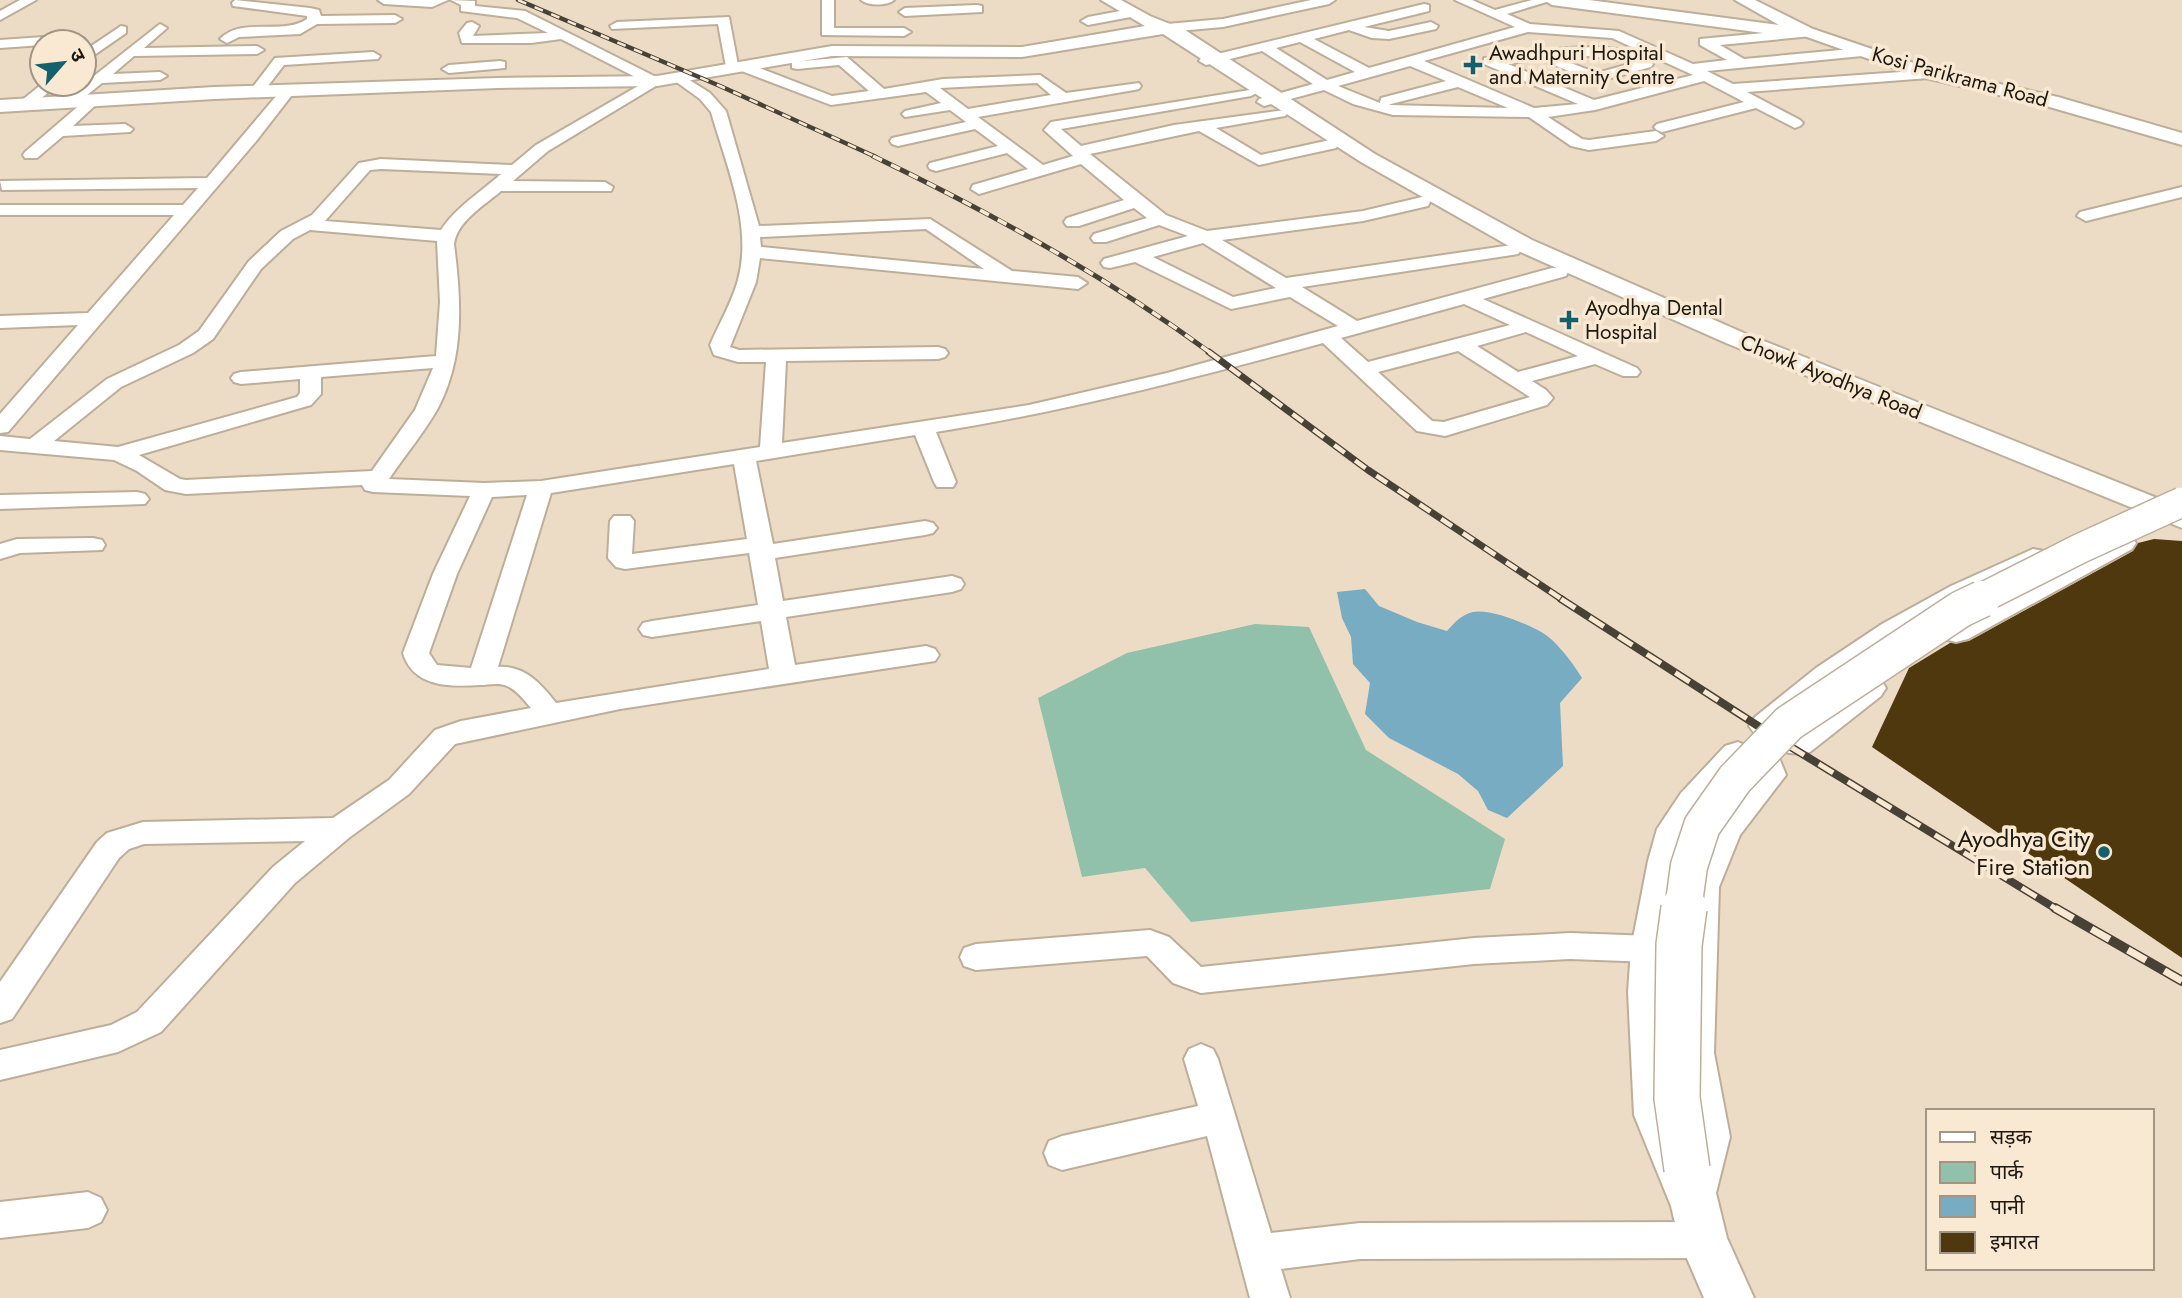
<svg xmlns="http://www.w3.org/2000/svg" width="2182" height="1298" viewBox="0 0 2182 1298" font-family="Jost,'Noto Sans Devanagari',sans-serif">
	<style>
		.green { fill: #91c1aa }
		.water { fill: #77acc3 }
		.building { fill: #4f370e }
		.lines { fill: none; stroke-linecap: round; stroke-linejoin: round }
		.minor-casing { stroke: #bdae99; stroke-width: 4 }
		.major-casing { stroke: #bdae99; stroke-width: 4 }
		.minor { fill: #fff; fill-rule: evenodd }
		.major { fill: #fff; fill-rule: evenodd }
		.rail-far4-casing { stroke: #484136; stroke-width: 4.5 }
		.rail-far3-casing { stroke: #484136; stroke-width: 5 }
		.rail-far2-casing { stroke: #484136; stroke-width: 7 }
		.rail-far1-casing { stroke: #484136; stroke-width: 8 }
		.rail-casing { stroke: #484136; stroke-width: 10 }
		.rail-far4 { stroke: #f9e9d3; stroke-width: 2.5; stroke-dasharray: 9; stroke-linecap: butt }
		.rail-far3 { stroke: #f9e9d3; stroke-width: 3.5; stroke-dasharray: 10; stroke-linecap: butt }
		.rail-far2 { stroke: #f9e9d3; stroke-width: 4.5; stroke-dasharray: 13; stroke-linecap: butt }
		.rail-far1 { stroke: #f9e9d3; stroke-width: 5; stroke-dasharray: 17; stroke-linecap: butt }
		.rail { stroke: #f9e9d3; stroke-width: 7; stroke-dasharray: 21; stroke-linecap: butt }
		.major-bridge-far2-casing { stroke: #bdae99; stroke-width: 32; stroke-linecap: butt }
		.major-bridge-far1-casing { stroke: #bdae99; stroke-width: 39; stroke-linecap: butt }
		.major-bridge-casing { stroke: #bdae99; stroke-width: 48; stroke-linecap: butt }
		.major-bridge-far2 { stroke: #fff; stroke-width: 29 }
		.major-bridge-far1 { stroke: #fff; stroke-width: 36 }
		.major-bridge { stroke: #fff; stroke-width: 45 }
		.poi-dot { fill: #14606d; stroke: #f9e9d3; stroke-width: 2.5 }
		.labels { text-anchor: middle; dominant-baseline: central; stroke-width: 7; stroke-linejoin: round; paint-order: stroke }
		.far-poi-label { font-size: 21px; fill: #1d1810; stroke: #f9e9d3; text-anchor: start }
		.far-street-label { font-size: 21px; fill: #1d1810; stroke: #f9e9d3 }
		.poi-label { font-size: 24px; fill: #1d1810; stroke: #f9e9d3; text-anchor: end }
	</style>
	<rect width="100%" height="100%" fill="#ecdcc6"/>
	<path class="green" d="M 1255,624 L 1309,627 L 1366,750 L 1505,839 L 1490,889 L 1191,922 L 1145,868 L 1082,877 L 1038,698 L 1127,653 Z"/>
	<path class="water" d="M 1365,589 L 1379,606 L 1417,622 L 1447,631 C 1455,622 1461,615 1473,612 C 1491,608 1538,627 1551,639 C 1563,650 1574,665 1582,678 L 1560,703 L 1563,766 L 1507,818 L 1488,810 L 1478,791 L 1458,774 L 1389,738 L 1365,714 L 1370,683 L 1353,664 L 1351,637 L 1342,618 L 1337,592 Z"/>
	<path class="building" d="M 2154,539 L 2182,541 L 2182,958 L 1872,747 L 1909,668 L 1950,643 L 1969,641 L 2133,551 L 2138,543 Z"/>
	<g class="lines">
		<defs>
			<path id="minor" d="M 20,0 L 36,0 L 0,20 L 0,11 Z
				M 235,0 L 310,8 L 319,10 L 321,16 L 395,15 L 402,19 L 395,23 L 317,24 L 300,34 L 239,37 L 227,43 L 220,39 C 242,16 282,36 307,19 L 307,16 L 233,6 L 232,3 Z
				M 378,0 L 448,0 L 432,7 L 384,4 Z
				M 451,0 L 475,1 L 475,6 L 525,11 L 664,81 L 548,151 L 513,181 L 605,182 L 613,187 L 611,191 L 501,191 C 485,205 457,221 454,244 C 461,299 465,357 438,408 C 424,433 405,455 389,479 L 484,483 L 541,481 L 760,447 L 766,362 L 738,362 L 714,355 L 710,345 C 719,324 732,302 738,280 C 753,225 726,165 711,112 L 700,99 L 675,81 L 673,78 L 680,74 L 710,93 L 726,111 L 759,226 L 930,219 L 1012,271 L 1078,277 L 1087,283 L 1078,289 L 760,258 L 756,282 L 730,347 L 739,350 L 938,347 L 945,349 L 948,353 L 945,357 L 938,359 L 786,361 L 782,443 L 1029,405 L 1167,373 L 1338,326 L 1290,297 L 1231,309 L 1135,262 L 1110,268 L 1104,267 L 1101,263 L 1104,259 L 1188,236 L 1159,225 L 1106,242 L 1094,242 L 1091,238 L 1094,234 L 1147,218 L 1134,208 L 1079,226 L 1067,226 L 1064,222 L 1067,218 L 1124,200 L 1081,164 L 979,194 L 971,189 L 973,185 L 1028,169 L 1007,153 L 936,171 L 930,169 L 928,166 L 930,163 L 998,146 L 975,129 L 898,146 L 892,144 L 890,141 L 892,138 L 966,122 L 950,110 L 905,117 L 902,114 L 905,111 L 941,103 L 926,92 L 831,105 L 739,70 L 732,73 L 727,72 L 718,24 L 612,29 L 610,26 L 617,22 L 729,17 L 738,65 L 749,64 L 832,96 L 869,91 L 839,65 L 797,69 L 792,68 L 792,62 L 847,57 L 884,89 L 943,79 L 1040,75 L 1066,93 L 1139,83 L 1141,86 L 1139,89 L 1134,90 L 978,117 L 1043,165 L 1073,156 L 1044,130 L 1051,122 L 1256,89 L 1258,92 L 1251,96 L 1061,129 L 1081,146 L 1174,125 L 1285,110 L 1288,113 L 1285,116 L 1216,128 L 1261,155 L 1330,140 L 1338,145 L 1336,148 L 1259,165 L 1199,131 L 1090,154 L 1166,215 L 1207,231 L 1363,211 L 1422,197 L 1428,198 L 1430,202 L 1428,206 L 1363,221 L 1222,240 L 1286,278 L 1512,245 L 1518,246 L 1521,250 L 1518,254 L 1512,255 L 1302,287 L 1357,321 L 1552,268 L 1566,268 L 1568,272 L 1566,276 L 1483,299 L 1637,368 L 1640,372 L 1637,376 L 1623,376 L 1595,364 L 1532,381 L 1546,390 L 1553,398 L 1547,405 L 1445,436 L 1417,431 L 1323,343 C 1194,378 1067,411 936,432 L 956,482 L 953,487 L 937,487 L 934,482 L 915,435 L 756,461 L 773,544 L 925,521 L 933,523 L 937,528 L 933,533 L 925,535 L 775,558 L 783,601 L 952,576 L 961,579 L 964,584 L 961,589 L 952,592 L 786,617 L 795,665 L 926,646 L 935,649 L 939,655 L 935,661 L 620,709 L 455,744 L 409,794 L 350,837 L 295,883 L 161,1032 L 118,1052 L 0,1080 L 0,1050 L 111,1025 L 137,1012 L 273,867 L 305,841 L 144,844 L 129,849 L 119,858 L 12,1019 L 0,1023 L 0,982 L 97,842 L 107,833 L 143,822 L 333,818 L 389,780 L 435,730 L 461,721 L 531,708 C 524,700 517,690 507,686 C 499,682 488,685 480,685 C 449,687 413,687 403,653 L 433,574 L 470,496 L 373,492 L 365,490 L 362,485 L 186,494 L 165,490 L 137,471 L 114,460 L 0,450 L 0,436 L 30,439 L 107,379 L 179,345 L 199,331 L 249,261 L 281,231 L 312,215 L 359,163 L 381,159 L 512,165 L 536,145 L 645,82 L 561,39 L 531,43 L 462,43 L 459,33 L 467,23 L 472,22 L 479,26 L 473,36 L 548,33 L 517,18 L 461,11 L 461,5 ZM 1037,83 L 1051,95 L 968,109 L 940,88 ZM 381,169 L 501,174 C 482,191 456,207 441,230 L 325,221 L 370,170 ZM 926,229 L 984,269 L 761,247 L 760,237 ZM 310,230 L 437,241 L 440,302 L 436,356 L 241,372 L 234,374 L 231,378 L 234,382 L 241,384 L 300,379 L 300,393 L 297,397 L 118,447 L 54,441 L 121,387 L 193,353 L 213,339 L 261,269 L 293,239 ZM 1203,243 L 1276,288 L 1233,297 L 1153,257 ZM 1464,304 L 1510,325 L 1368,362 L 1341,338 ZM 1526,332 L 1578,356 L 1518,372 L 1477,346 ZM 1458,351 L 1530,397 L 1444,422 L 1432,421 L 1378,372 ZM 433,368 L 415,410 L 372,471 L 186,480 L 180,479 L 139,455 L 311,405 L 321,394 L 321,377 ZM 734,464 L 747,539 L 632,554 L 634,521 L 630,516 L 614,516 L 610,521 L 608,558 L 616,567 L 625,569 L 749,553 L 758,605 L 652,621 L 643,623 L 639,629 L 643,635 L 652,637 L 761,621 L 769,669 L 556,703 C 541,684 525,665 498,667 L 551,493 ZM 527,495 L 471,668 L 437,665 L 429,653 L 457,574 L 492,497 Z
				M 822,0 L 834,0 L 834,28 L 904,28 L 911,32 L 904,36 L 822,35 Z
				M 861,0 L 894,0 C 887,6 868,6 861,0 Z
				M 1311,0 L 1335,0 L 1329,4 L 1223,27 L 1167,32 L 1160,28 L 1167,24 L 1223,19 Z
				M 1455,0 L 1472,0 L 1495,10 L 1532,0 L 1553,0 L 1507,14 L 1530,24 L 1619,31 L 1693,64 L 1727,60 L 1700,45 L 1700,39 L 1807,29 L 1814,33 L 1812,36 L 1720,45 L 1744,59 L 1862,48 L 1869,52 L 1862,56 L 1707,71 L 1733,84 L 1929,70 L 1936,74 L 1929,78 L 1747,92 L 1800,120 L 1803,123 L 1800,126 L 1795,128 L 1756,108 L 1662,132 L 1657,130 L 1654,127 L 1657,124 L 1744,102 L 1704,81 L 1595,110 L 1548,117 L 1582,139 L 1589,140 L 1656,131 L 1664,136 L 1656,141 L 1589,150 L 1571,146 L 1529,117 L 1393,115 L 1353,104 L 1324,90 L 1264,106 L 1257,102 L 1259,99 L 1313,84 L 1262,51 L 1206,65 L 1199,61 L 1201,58 L 1424,4 L 1429,5 L 1429,11 L 1364,27 L 1389,31 L 1431,22 L 1438,26 L 1436,29 L 1389,39 L 1372,38 L 1349,30 L 1314,39 L 1369,68 L 1515,27 ZM 1528,32 L 1612,38 L 1693,75 L 1594,100 L 1508,64 L 1539,59 L 1596,82 L 1651,67 L 1653,64 C 1624,35 1537,51 1500,57 C 1494,59 1490,57 1484,58 L 1484,64 L 1578,104 L 1534,108 L 1424,61 ZM 1300,42 L 1355,72 L 1327,80 L 1276,48 ZM 1592,56 L 1633,63 L 1597,73 L 1555,57 ZM 1410,66 L 1446,81 L 1381,98 L 1380,103 L 1338,86 ZM 1458,87 L 1508,108 L 1389,105 L 1391,104 Z
				M 977,5 L 982,6 L 982,12 L 905,16 L 899,12 L 905,8 Z
				M 1131,9 L 1136,10 L 1136,16 L 1088,25 L 1081,21 L 1088,17 Z
				M 160,24 L 167,28 L 144,48 L 257,46 L 264,50 L 257,54 L 134,56 L 113,74 L 160,72 L 167,76 L 160,80 L 102,83 L 76,104 L 66,104 L 64,101 L 66,98 Z
				M 121,26 L 126,27 L 126,33 L 84,62 L 84,51 Z
				M 72,35 L 77,36 L 77,42 L 42,42 L 42,45 L 0,48 L 0,40 Z
				M 373,52 L 380,56 L 378,59 L 284,65 L 261,95 L 251,95 L 249,92 L 275,58 Z
				M 500,61 L 505,62 L 505,68 L 449,73 L 442,69 L 449,65 Z
				M 42,84 L 58,84 L 31,107 L 21,107 L 19,104 L 21,101 Z
				M 288,87 L 295,91 L 257,140 L 8,432 L 0,433 L 0,414 L 78,325 L 0,328 L 0,316 L 88,313 L 174,215 L 0,215 L 0,205 L 183,205 L 198,188 L 2,190 L 0,181 L 207,178 L 283,88 Z
				M 94,96 L 101,100 L 73,126 L 125,124 L 133,129 L 130,132 L 63,136 L 37,158 L 25,158 L 23,155 L 25,152 L 89,97 Z
				M 2182,187 L 2182,197 L 2086,221 L 2077,216 L 2080,212 Z
				M 137,492 L 145,494 L 149,499 L 145,504 L 0,509 L 0,495 Z
				M 93,538 L 102,540 L 105,545 L 102,550 L 20,553 L 0,559 L 0,544 L 17,539 Z
				M 1150,930 L 1169,937 L 1201,967 L 1474,938 L 1570,933 L 1652,936 L 1663,940 L 1668,949 L 1663,958 L 1652,962 L 1570,959 L 1474,964 L 1201,993 L 1173,983 L 1147,956 L 976,970 L 964,966 L 960,957 L 964,948 L 976,944 Z
				M 1201,1044 L 1213,1049 L 1218,1059 L 1271,1233 L 1360,1223 L 1703,1222 L 1717,1227 L 1722,1240 L 1717,1253 L 1703,1258 L 1360,1259 L 1281,1269 L 1290,1298 L 1250,1298 L 1207,1136 L 1062,1170 L 1049,1165 L 1044,1153 L 1049,1141 L 1062,1136 L 1198,1106 L 1184,1059 L 1189,1049 Z
				M 88,1192 L 101,1198 L 107,1210 L 101,1222 L 88,1228 L 0,1238 L 0,1202 Z"/>
			<path id="major" d="M 1101,0 L 1121,0 L 1150,16 L 1185,30 L 1375,154 L 1532,240 L 1744,333 L 2182,508 L 2182,528 L 1726,343 L 1516,250 L 1361,162 L 1163,34 L 1022,57 L 832,56 L 657,86 L 498,88 L 214,99 L 0,112 L 0,100 L 214,87 L 498,78 L 657,76 L 832,46 L 1022,47 L 1145,26 Z
				M 1544,0 L 1589,0 L 1779,25 L 1735,0 L 1755,0 L 1813,29 L 1928,68 L 2058,97 L 2182,133 L 2182,145 L 2046,106 L 1917,76 L 1793,32 L 1785,36 L 1552,5 Z
				M 2121,534 L 2132,537 L 2136,543 L 2132,549 L 1968,639 L 1956,642 L 1944,639 L 1940,632 L 1944,625 L 2110,537 Z
				M 2033,549 L 2044,551 L 2048,558 L 2044,565 C 1952,608 1865,658 1789,726 L 1793,728 L 1857,680 L 1869,677 L 1881,680 L 1886,688 L 1881,696 L 1810,752 C 1786,758 1762,746 1749,726 L 1755,717 L 1816,668 L 1882,624 L 1951,586 Z
				M 1738,742 L 1780,760 L 1786,775 L 1740,835 L 1719,887 L 1714,1053 L 1730,1137 L 1716,1193 L 1727,1238 L 1754,1298 L 1704,1298 L 1679,1240 L 1671,1206 L 1634,1115 L 1628,992 L 1631,949 L 1648,861 L 1657,829 L 1681,793 L 1725,746 ZM 1743,773 L 1748,775 L 1711,819 L 1684,876 C 1692,823 1709,811 1743,773 ZM 1678,917 L 1672,1017 L 1670,992 Z"/>
		</defs>
		<use href="#minor" class="minor-casing"/>
		<use href="#major" class="major-casing"/>
		<use href="#minor" class="minor"/>
		<use href="#major" class="major"/>
		<defs>
			<path id="rail-far4" d="M 518,0 L 720,86 L 876,157"/>
			<path id="rail-far3" d="M 873,156 C 991,213 1106,276 1212,354"/>
			<path id="rail-far2" d="M 1209,352 L 1368,470 L 1563,600"/>
			<path id="rail-far1" d="M 1561,599 L 1786,744 L 2058,910"/>
			<path id="rail" d="M 2055,908 L 2182,981"/>
		</defs>
		<use href="#rail-far4" class="rail-far4-casing"/>
		<use href="#rail-far3" class="rail-far3-casing"/>
		<use href="#rail-far2" class="rail-far2-casing"/>
		<use href="#rail-far1" class="rail-far1-casing"/>
		<use href="#rail" class="rail-casing"/>
		<use href="#rail-far4" class="rail-far4"/>
		<use href="#rail-far3" class="rail-far3"/>
		<use href="#rail-far2" class="rail-far2"/>
		<use href="#rail-far1" class="rail-far1"/>
		<use href="#rail" class="rail"/>
		<defs>
			<path id="major-bridge-far2" d="M 1978,600 L 2081,548 L 2182,502"/>
			<path id="major-bridge-far1" d="M 1683,910 L 1689,866 L 1702,826 L 1735,779 L 1789,723 L 1961,609 L 1982,599"/>
			<path id="major-bridge" d="M 1684,908 L 1679,945 L 1677,1098 L 1687,1169"/>
		</defs>
		<use href="#major-bridge-far2" class="major-bridge-far2-casing"/>
		<use href="#major-bridge-far1" class="major-bridge-far1-casing"/>
		<use href="#major-bridge" class="major-bridge-casing"/>
		<use href="#major-bridge-far2" class="major-bridge-far2"/>
		<use href="#major-bridge-far1" class="major-bridge-far1"/>
		<use href="#major-bridge" class="major-bridge"/>
	</g>
	<g class="poi-dot">
		<path d="M1469.5 54.5h7v7h7v7h-7v7h-7v-7h-7v-7h7z"/>
		<path d="M1565.5 309.5h7v7h7v7h-7v7h-7v-7h-7v-7h7z"/>
		<circle cx="2104" cy="852" r="7"/>
	</g>
	<g class="labels">
		<g class="far-poi-label">
			<text x="1489" y="53">Awadhpuri Hospital<tspan x="1489" dy="24">and Maternity Centre</tspan></text>
			<text x="1585" y="308">Ayodhya Dental<tspan x="1585" dy="24">Hospital</tspan></text>
		</g>
		<g class="far-street-label">
			<text transform="translate(1960 77) rotate(15)">Kosi Parikrama Road</text>
			<text transform="translate(1831 377) rotate(22)">Chowk Ayodhya Road</text>
		</g>
		<g class="poi-label">
			<text x="2090" y="838">Ayodhya City<tspan x="2090" dy="28">Fire Station</tspan></text>
		</g>
	</g>
	<rect x="1926" y="1109" width="228" height="161" fill="#f9e9d3" stroke="#a19585" stroke-width="2"/>
	<rect x="1940" y="1132" width="35" height="10" fill="#ffffff" stroke="#a19585" stroke-width="2"/>
	<text x="1990" y="1144" font-size="21" fill="#1d1810">सड़क</text>
	<rect x="1940" y="1162" width="35" height="21" fill="#91c1aa" stroke="#a19585" stroke-width="2"/>
	<text x="1990" y="1179" font-size="21" fill="#1d1810">पार्क</text>
	<rect x="1940" y="1196" width="35" height="21" fill="#77acc3" stroke="#a19585" stroke-width="2"/>
	<text x="1990" y="1214" font-size="21" fill="#1d1810">पानी</text>
	<rect x="1940" y="1232" width="35" height="21" fill="#4f370e" stroke="#a19585" stroke-width="2"/>
	<text x="1990" y="1249" font-size="21" fill="#1d1810">इमारत</text>
	<g transform="translate(63 63) rotate(62)"><circle r="33" fill="#f9e9d3" stroke="#a19585" stroke-width="2"/>
	<path d="M0-5L12 26L0 18L-12 26Z" fill="#14606d"/>
	<text y="-10" font-size="19" font-weight="bold" text-anchor="middle" fill="#1d1810">उ</text>
	</g>
</svg>
